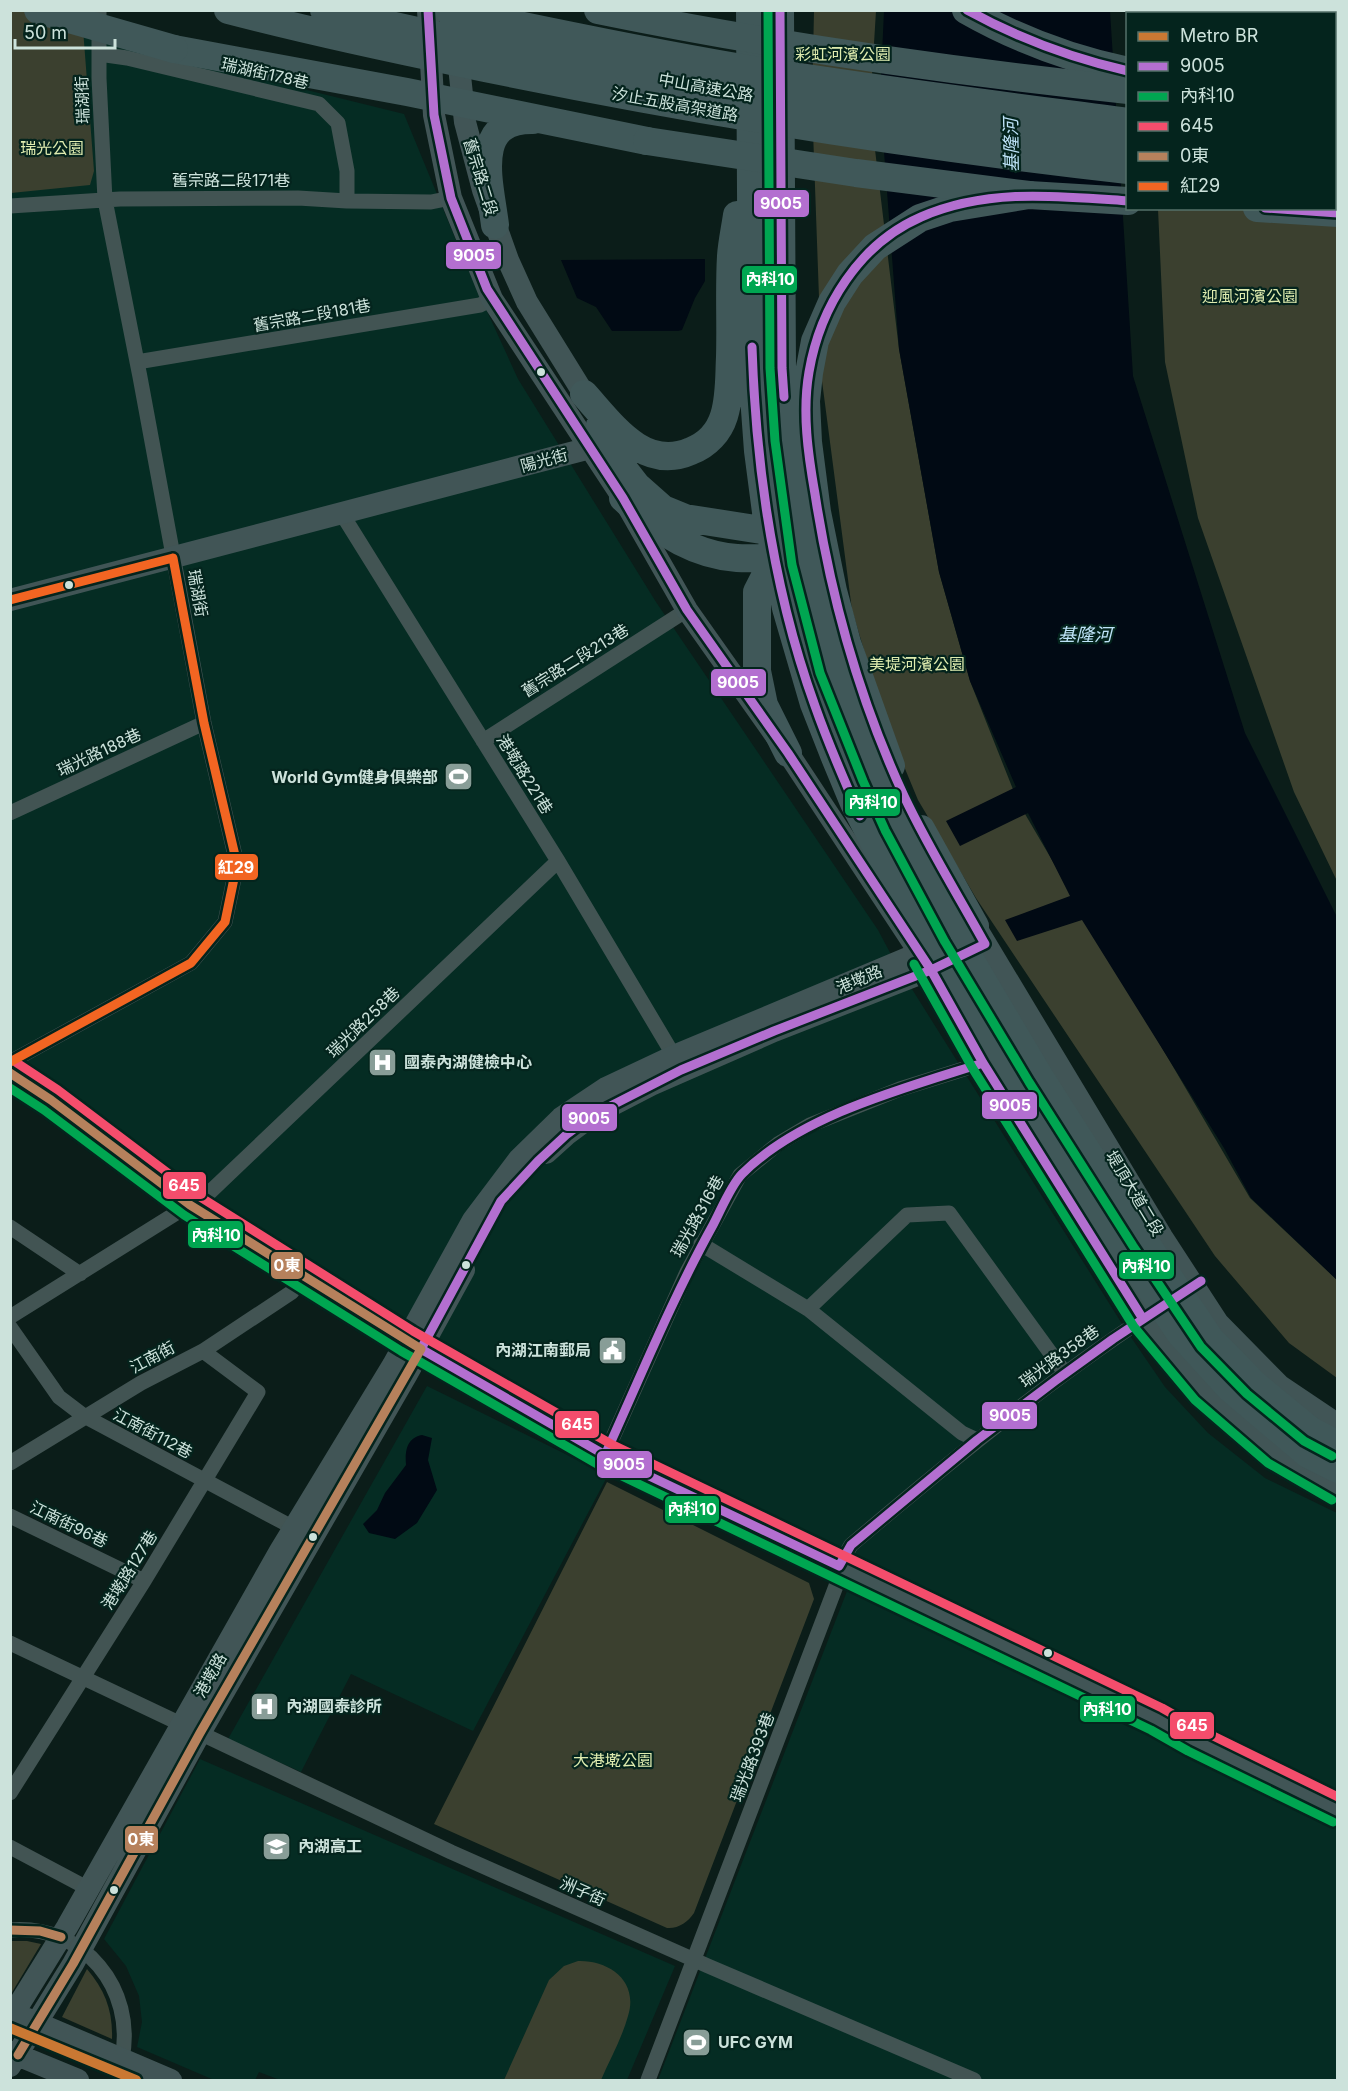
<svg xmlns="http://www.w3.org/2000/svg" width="1348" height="2091" viewBox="0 0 1348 2091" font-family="Inter,'Noto Sans TC',sans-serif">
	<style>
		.built { fill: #052c23 }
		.green { fill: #3b402f }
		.water { fill: #010a14 }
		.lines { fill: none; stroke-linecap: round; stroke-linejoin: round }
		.street { stroke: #425453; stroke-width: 15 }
		.secondary { stroke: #415556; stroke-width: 22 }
		.highway { stroke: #405859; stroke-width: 28 }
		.highway-bridge { stroke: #405859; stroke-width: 28 }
		.bus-1-casing { stroke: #04241d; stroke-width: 14 }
		.bus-2-casing { stroke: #04241d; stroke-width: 14 }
		.bus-3-casing { stroke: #04241d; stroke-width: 14 }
		.bus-4-casing { stroke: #04241d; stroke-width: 14 }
		.bus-5-casing { stroke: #04241d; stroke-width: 14 }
		.bus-1 { stroke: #b36fd0; stroke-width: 9 }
		.bus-2 { stroke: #00a651; stroke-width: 9 }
		.bus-3 { stroke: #f44d6c; stroke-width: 9 }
		.bus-4 { stroke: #b6815c; stroke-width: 9 }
		.bus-5 { stroke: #f26522; stroke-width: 9 }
		.metro-1-casing { stroke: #04241d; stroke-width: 15 }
		.metro-1 { stroke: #ca7833; stroke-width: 10 }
		.bus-dot { fill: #cce2db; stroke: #04241d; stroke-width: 2 }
		.labels { text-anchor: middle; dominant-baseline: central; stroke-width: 4.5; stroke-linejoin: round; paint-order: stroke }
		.park-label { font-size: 16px; fill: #dfecaf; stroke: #04241d }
		.street-label { font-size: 16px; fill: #cce2db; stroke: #04241d }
		.poi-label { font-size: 16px; font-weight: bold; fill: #cce2db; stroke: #04241d; text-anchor: start }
		.water-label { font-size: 18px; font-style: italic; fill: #bee3f8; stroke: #04241d }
		.line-badge { stroke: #04241d; stroke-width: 2 }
		.badge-label { font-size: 16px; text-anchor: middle; font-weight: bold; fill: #fff }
	</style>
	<rect width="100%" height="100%" fill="#0b1d19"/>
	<path class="built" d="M 11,10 L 109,41 L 404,114 L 470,274 L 518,379 L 656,602 L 878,930 L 895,962 L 1124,1327 L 1165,1387 L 1208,1433 L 1265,1478 L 1337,1513 L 1337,2080 L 658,2080 L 854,1573 L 577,1430 L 396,1320 L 172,1171 L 11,1055 Z
		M 427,1386 L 608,1475 L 473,1731 L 351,1674 L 301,1772 L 228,1739 Z
		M 200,1759 L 675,1966 L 627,2080 L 280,2080 L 259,2072 L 255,2080 L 214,2080 L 137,2047 L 142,2022 L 139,1996 L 126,1966 L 104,1939 Z"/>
	<path class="green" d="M 18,10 L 83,29 L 94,171 L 90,185 L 11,193 L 10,11 Z
		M 814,11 L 876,11 L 870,108 L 899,349 L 939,572 L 970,681 L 1018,802 L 1250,1198 L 1337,1280 L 1337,1378 L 1289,1343 L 1215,1256 L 976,898 L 918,800 L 886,723 L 852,610 L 822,381 L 812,103 Z
		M 1152,11 L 1337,11 L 1337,881 L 1294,792 L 1198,518 L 1165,362 L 1158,209 L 1334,208 L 1334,14 L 1152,14 Z
		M 607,1482 L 809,1583 L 814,1599 L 694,1913 C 688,1922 678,1929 667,1928 L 434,1824 Z
		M 11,1941 L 27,1941 L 41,1944 L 11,1994 Z
		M 578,1961 C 609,1960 639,1981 628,2016 C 622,2038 610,2059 601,2080 L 504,2080 L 549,1980 L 564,1966 Z
		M 87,1969 C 105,1990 113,2011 112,2039 L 62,2017 Z"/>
	<path class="water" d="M 884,11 L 1110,11 L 1133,376 L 1245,733 L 1337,917 L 1337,1280 L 1251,1198 L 1224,1148 L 1082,920 L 1017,941 L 1005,920 L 1070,896 L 1028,813 L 960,846 L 946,821 L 1016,787 L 970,681 L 939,572 L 899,349 L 880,99 Z
		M 705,259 L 705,281 L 695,298 L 682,330 L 678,331 L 612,331 L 596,307 L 577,298 L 561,260 Z
		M 422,1435 L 432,1438 L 428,1460 L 437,1490 L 417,1523 L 395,1539 L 369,1533 L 363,1524 L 377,1510 L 385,1493 L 406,1465 C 405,1452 406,1438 422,1435 Z"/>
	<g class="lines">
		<path class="street" d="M 99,54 L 127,58 L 319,104 L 338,123 L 347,171 L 347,201
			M 10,206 L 120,199 L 298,198 L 347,201 L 431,202 L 451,198
			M 137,362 L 480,305 L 492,299
			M 342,514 L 558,861 L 674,1056
			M 483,741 L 687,610
			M 10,813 L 204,723
			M 10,1062 L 191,963 L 225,922 L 237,864 L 204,723 L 140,377 L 105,200 L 99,78 L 99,10
			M 10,1227 L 80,1274
			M 701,1244 L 808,1309 L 962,1433 L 977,1440
			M 808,1309 L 907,1215 L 949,1213 L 1065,1373
			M 10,1317 L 210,1192 L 558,861
			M 10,1327 L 59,1397 L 84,1416 L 294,1528
			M 605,1455 L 687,1272 L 740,1175 L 778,1144 L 810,1125 L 900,1089 L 983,1063
			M 10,1463 L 141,1383 L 203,1351 L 292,1292 L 302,1275
			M 10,1516 L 144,1581
			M 10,1643 L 451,1852 L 708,1966 L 974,2080
			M 10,1793 L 144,1581 L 258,1392 L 203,1351
			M 10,1847 L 89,1889
			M 10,1930 C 84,1924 136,1989 122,2059
			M 648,2080 L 836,1586 L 839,1566 L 851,1545 C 947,1464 1044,1384 1149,1315"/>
		<path class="secondary" d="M 428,10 L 434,115 L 451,198 L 492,299 L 623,498 L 687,610 L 788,753 L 931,970 L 983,1063 L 1143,1319 L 1203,1391 L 1275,1453 L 1338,1490
			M 457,48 L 465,122 L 483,190 L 508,260 L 527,302 L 584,394
			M 10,600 L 590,448
			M 10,1073 L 51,1100 L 190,1205 L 407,1341 L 605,1455 L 1157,1719 L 1193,1740 L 1338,1811
			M 546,1153 L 566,1135 L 593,1115 L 651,1085 L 774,1031 L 945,964
			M 23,2017 L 171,2080
			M 10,2019 L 67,1927 L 280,1551 L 393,1365 L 473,1220 L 519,1159 L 561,1118 L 606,1088 L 674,1056 L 920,953 L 975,926 L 1162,1237 L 1218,1323 L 1280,1386 L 1338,1425
			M 10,2052 L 78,2080
			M 10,2066 L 73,1964 L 200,1733 L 407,1374 L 464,1270"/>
		<path class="highway" d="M 750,10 L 752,369 L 758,451 L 766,512 L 786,608 L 814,704 L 834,755 L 854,803 L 900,892 L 936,945 L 1095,1205 L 1180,1333 L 1230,1388 L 1308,1454 L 1338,1469
			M 780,10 L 782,368 L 787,440 L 804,563 L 831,669 L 874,777 L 896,825 L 956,936 L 1039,1076 L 1143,1239 L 1210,1339 L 1255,1385 L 1311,1431 L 1338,1445
			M 966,10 C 1017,39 1070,59 1128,71
			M 174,49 L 407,92 L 647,141
			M 1334,105 L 1338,106
			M 1334,142 L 1338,142
			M 1334,168 L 1338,168
			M 1334,191 L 1338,191
			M 1257,208 L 1338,213
			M 495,225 C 490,183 470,119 533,120
			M 584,394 C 612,425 644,472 691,451 C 707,445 719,432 724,416 C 730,397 729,376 730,357 C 731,323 729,289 731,256 C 732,242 735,229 737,215
			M 600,425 L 623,468 L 637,486 L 663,509 L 685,518 L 787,534
			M 623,498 C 654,529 692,555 737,558 C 750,559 763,558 775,557 L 757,592 L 757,671 L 764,705 L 788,753
			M 891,766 L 847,643 L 833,591 L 817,512 L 808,442 L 806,401 L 809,373 L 815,341 L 832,302 L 850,274 L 875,247 L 920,218 L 950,208 L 1029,195 L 1128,201
			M 921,829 L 975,926"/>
		<path class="highway-bridge" d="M 38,10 L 174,49
			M 228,10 C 305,30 383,47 461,63 C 681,109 904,145 1128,170
			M 324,10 C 460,41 596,71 733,93 C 864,114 996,132 1128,147
			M 448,10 C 546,31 643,51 742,68 C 870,89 999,105 1128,122
			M 598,10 C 773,46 950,71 1128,90
			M 647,141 L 856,173 L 1029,195"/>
		<defs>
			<path id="bus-1" d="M 428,10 L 434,115 L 451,198 L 487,289 L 623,498 L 687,610 L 788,753 L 931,970 L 983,1063 L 1143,1319
				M 780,10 L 782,368 L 784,397
				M 967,10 C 1018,38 1071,58 1128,71
				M 1265,208 L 1338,213
				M 752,347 C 756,469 773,590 815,706 C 828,743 844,780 860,816
				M 421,1349 L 501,1201 L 538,1161 L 566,1135 L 593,1115 L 681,1070 L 774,1031 L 931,970 L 985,944 C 958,895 928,847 904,796 C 860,701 831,598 815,494 C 808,454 802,412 809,372 C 820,307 859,244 921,217 C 987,188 1058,196 1128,201
				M 421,1349 L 605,1455 L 839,1566 L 851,1545 L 977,1440 L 1055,1381 L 1113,1339 L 1201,1281
				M 605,1455 C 640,1378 672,1299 713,1225 C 721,1210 731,1185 742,1174 C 801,1115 905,1088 983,1063"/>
			<path id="bus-2" d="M 768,10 L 770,368 L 775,441 L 792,565 L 820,673 L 863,781 L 885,830 L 945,942 L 1029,1082 L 1133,1246 L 1201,1347 L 1247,1394 L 1304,1441 L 1332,1456
				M 914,964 L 973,1069 L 1134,1327 L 1195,1400 L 1268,1463 L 1332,1500
				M 10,1088 L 44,1110 L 184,1215 L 401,1351 L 599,1465 L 1151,1730 L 1188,1751 L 1333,1822"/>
			<path id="bus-3" d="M 17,1063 L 58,1090 L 197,1195 L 413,1331 L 611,1444 L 1162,1708 L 1199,1729 L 1338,1797"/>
			<path id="bus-4" d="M 10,1073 L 51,1100 L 190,1205 L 421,1349
				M 10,1930 L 40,1931 L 61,1937
				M 18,2055 L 73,1964 L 200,1733 L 421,1349"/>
			<path id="bus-5" d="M 10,600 L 173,558
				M 10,1062 L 191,963 L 225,922 L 237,864 L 204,723 L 173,558"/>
		</defs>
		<use href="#bus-1" class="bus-1-casing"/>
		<use href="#bus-2" class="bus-2-casing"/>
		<use href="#bus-3" class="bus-3-casing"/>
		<use href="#bus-4" class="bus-4-casing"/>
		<use href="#bus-5" class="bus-5-casing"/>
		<use href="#bus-1" class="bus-1"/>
		<use href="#bus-2" class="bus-2"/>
		<use href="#bus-3" class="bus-3"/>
		<use href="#bus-4" class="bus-4"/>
		<use href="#bus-5" class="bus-5"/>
		<defs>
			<path id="metro-1" d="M 10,2028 L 136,2080"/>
		</defs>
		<use href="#metro-1" class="metro-1-casing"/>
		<use href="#metro-1" class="metro-1"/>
	</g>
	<defs>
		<symbol id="stadium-square" viewBox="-11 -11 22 22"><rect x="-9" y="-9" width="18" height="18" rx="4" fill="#889d97" stroke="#04241d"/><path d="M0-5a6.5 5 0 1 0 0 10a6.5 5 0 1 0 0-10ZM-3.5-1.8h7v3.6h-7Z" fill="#fff"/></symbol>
		<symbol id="hospital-square" viewBox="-11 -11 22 22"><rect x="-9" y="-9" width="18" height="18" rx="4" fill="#889d97" stroke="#04241d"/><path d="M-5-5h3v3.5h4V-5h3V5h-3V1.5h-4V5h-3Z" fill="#fff"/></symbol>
		<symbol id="civic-square" viewBox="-11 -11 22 22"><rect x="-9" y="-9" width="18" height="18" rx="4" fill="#889d97" stroke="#04241d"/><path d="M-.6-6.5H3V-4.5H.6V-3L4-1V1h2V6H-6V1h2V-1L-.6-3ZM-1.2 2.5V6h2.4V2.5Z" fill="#fff"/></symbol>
		<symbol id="school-square" viewBox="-11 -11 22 22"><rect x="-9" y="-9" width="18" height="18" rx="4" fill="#889d97" stroke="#04241d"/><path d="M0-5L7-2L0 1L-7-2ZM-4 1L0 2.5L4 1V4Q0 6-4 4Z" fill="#fff"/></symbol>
	</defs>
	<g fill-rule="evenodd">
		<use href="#stadium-square" x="442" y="760" width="33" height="33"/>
		<use href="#hospital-square" x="366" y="1046" width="33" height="33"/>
		<use href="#civic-square" x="596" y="1334" width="33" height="33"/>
		<use href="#hospital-square" x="248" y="1690" width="33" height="33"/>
		<use href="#school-square" x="260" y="1830" width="33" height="33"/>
		<use href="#stadium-square" x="680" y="2026" width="33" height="33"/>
	</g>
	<g class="bus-dot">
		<circle cx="541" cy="372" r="5"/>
		<circle cx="69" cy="585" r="5"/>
		<circle cx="466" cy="1265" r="5"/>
		<circle cx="313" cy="1537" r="5"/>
		<circle cx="1048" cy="1653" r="5"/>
		<circle cx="114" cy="1890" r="5"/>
	</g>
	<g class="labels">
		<g class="park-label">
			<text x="843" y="54">彩虹河濱公園</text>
			<text x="52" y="148">瑞光公園</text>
			<text x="1250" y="296">迎風河濱公園</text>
			<text x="917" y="664">美堤河濱公園</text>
			<text x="613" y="1760">大港墘公園</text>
		</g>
		<g class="street-label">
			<text transform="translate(265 73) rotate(13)">瑞湖街178巷</text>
			<text transform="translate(706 87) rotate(10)">中山高速公路</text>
			<text transform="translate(82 100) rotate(-92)">瑞湖街</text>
			<text transform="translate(675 104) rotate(10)">汐止五股高架道路</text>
			<text transform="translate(481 177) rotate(73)">舊宗路二段</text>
			<text x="231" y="180">舊宗路二段171巷</text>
			<text transform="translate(312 315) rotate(-10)">舊宗路二段181巷</text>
			<text transform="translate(544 460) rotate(-15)">陽光街</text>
			<text transform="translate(198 593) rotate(80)">瑞湖街</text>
			<text transform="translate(575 660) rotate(-32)">舊宗路二段213巷</text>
			<text transform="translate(99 752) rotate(-25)">瑞光路188巷</text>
			<text transform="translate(525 774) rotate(58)">港墘路221巷</text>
			<text transform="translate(859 979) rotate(-23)">港墘路</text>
			<text transform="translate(363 1022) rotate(-44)">瑞光路258巷</text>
			<text transform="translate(1135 1193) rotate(59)">堤頂大道二段</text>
			<text transform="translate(697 1216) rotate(-61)">瑞光路316巷</text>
			<text transform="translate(1059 1356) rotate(-36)">瑞光路358巷</text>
			<text transform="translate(152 1357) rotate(-28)">江南街</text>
			<text transform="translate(153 1433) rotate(28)">江南街112巷</text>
			<text transform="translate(69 1524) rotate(26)">江南街96巷</text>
			<text transform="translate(129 1570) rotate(-58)">港墘路127巷</text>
			<text transform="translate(210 1675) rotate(-61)">港墘路</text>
			<text transform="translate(752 1757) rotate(-69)">瑞光路393巷</text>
			<text transform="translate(583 1891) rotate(24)">洲子街</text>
		</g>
		<g class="poi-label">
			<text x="438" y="777" text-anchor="end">World Gym健身俱樂部</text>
			<text x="404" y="1062">國泰內湖健檢中心</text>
			<text x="591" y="1350" text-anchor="end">內湖江南郵局</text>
			<text x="286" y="1706">內湖國泰診所</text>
			<text x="298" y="1846">內湖高工</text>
			<text x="718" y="2042">UFC GYM</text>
		</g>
		<g class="water-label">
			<text transform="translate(1011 145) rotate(-91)">基隆河</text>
			<text x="1085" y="634">基隆河</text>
		</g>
	</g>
	<g class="line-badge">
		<rect x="753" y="189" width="57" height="29" rx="6" fill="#b36fd0"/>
		<rect x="445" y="241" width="57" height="29" rx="6" fill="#b36fd0"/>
		<rect x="741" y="265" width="57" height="29" rx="6" fill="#00a651"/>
		<rect x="710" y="668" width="57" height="29" rx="6" fill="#b36fd0"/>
		<rect x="844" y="788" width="57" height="29" rx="6" fill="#00a651"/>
		<rect x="214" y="853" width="45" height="28" rx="6" fill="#f26522"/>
		<rect x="981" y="1091" width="57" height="29" rx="6" fill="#b36fd0"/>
		<rect x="561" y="1103" width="57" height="29" rx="6" fill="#b36fd0"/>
		<rect x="162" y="1171" width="45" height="29" rx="6" fill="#f44d6c"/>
		<rect x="187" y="1220" width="57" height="29" rx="6" fill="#00a651"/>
		<rect x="270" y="1251" width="34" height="29" rx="6" fill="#b6815c"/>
		<rect x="1118" y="1251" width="57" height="29" rx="6" fill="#00a651"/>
		<rect x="981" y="1401" width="57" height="29" rx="6" fill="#b36fd0"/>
		<rect x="554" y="1410" width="46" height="29" rx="6" fill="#f44d6c"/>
		<rect x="596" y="1450" width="57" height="29" rx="6" fill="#b36fd0"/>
		<rect x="664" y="1495" width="56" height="29" rx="6" fill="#00a651"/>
		<rect x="1079" y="1695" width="57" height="28" rx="6" fill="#00a651"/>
		<rect x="1169" y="1711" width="46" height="29" rx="6" fill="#f44d6c"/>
		<rect x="124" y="1825" width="35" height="29" rx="6" fill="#b6815c"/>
	</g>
	<g class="badge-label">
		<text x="781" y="209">9005</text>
		<text x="474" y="261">9005</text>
		<text x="770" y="285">內科10</text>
		<text x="738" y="688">9005</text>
		<text x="873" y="808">內科10</text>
		<text x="236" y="873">紅29</text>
		<text x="1010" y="1111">9005</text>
		<text x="589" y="1124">9005</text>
		<text x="184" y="1191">645</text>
		<text x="216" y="1241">內科10</text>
		<text x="287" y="1271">0東</text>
		<text x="1146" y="1272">內科10</text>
		<text x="1010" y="1421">9005</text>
		<text x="577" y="1430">645</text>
		<text x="624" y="1470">9005</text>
		<text x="692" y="1515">內科10</text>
		<text x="1107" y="1715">內科10</text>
		<text x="1192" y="1731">645</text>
		<text x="141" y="1845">0東</text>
	</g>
	<rect width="1348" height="2091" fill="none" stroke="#cce2db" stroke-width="24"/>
	<rect x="1126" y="12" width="210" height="198" fill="#04241d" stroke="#547069" stroke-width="1.5"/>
	<rect x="1138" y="32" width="30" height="9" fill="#ca7833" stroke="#547069" stroke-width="1.5"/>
	<text x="1180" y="42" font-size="18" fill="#cce2db">Metro BR</text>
	<rect x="1138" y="62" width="30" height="9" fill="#b36fd0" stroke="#547069" stroke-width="1.5"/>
	<text x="1180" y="72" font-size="18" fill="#cce2db">9005</text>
	<rect x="1138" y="92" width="30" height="9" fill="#00a651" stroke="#547069" stroke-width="1.5"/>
	<text x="1180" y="102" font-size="18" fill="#cce2db">內科10</text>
	<rect x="1138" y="122" width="30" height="9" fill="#f44d6c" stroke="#547069" stroke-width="1.5"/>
	<text x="1180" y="132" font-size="18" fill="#cce2db">645</text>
	<rect x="1138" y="152" width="30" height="9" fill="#b6815c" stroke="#547069" stroke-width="1.5"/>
	<text x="1180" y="162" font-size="18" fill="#cce2db">0東</text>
	<rect x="1138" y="182" width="30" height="9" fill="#f26522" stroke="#547069" stroke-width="1.5"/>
	<text x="1180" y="192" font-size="18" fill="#cce2db">紅29</text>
	<path d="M15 39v9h100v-9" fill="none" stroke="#cce2db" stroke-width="3"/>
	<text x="24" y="39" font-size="18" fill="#cce2db" stroke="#04241d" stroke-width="4.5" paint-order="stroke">50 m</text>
</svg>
